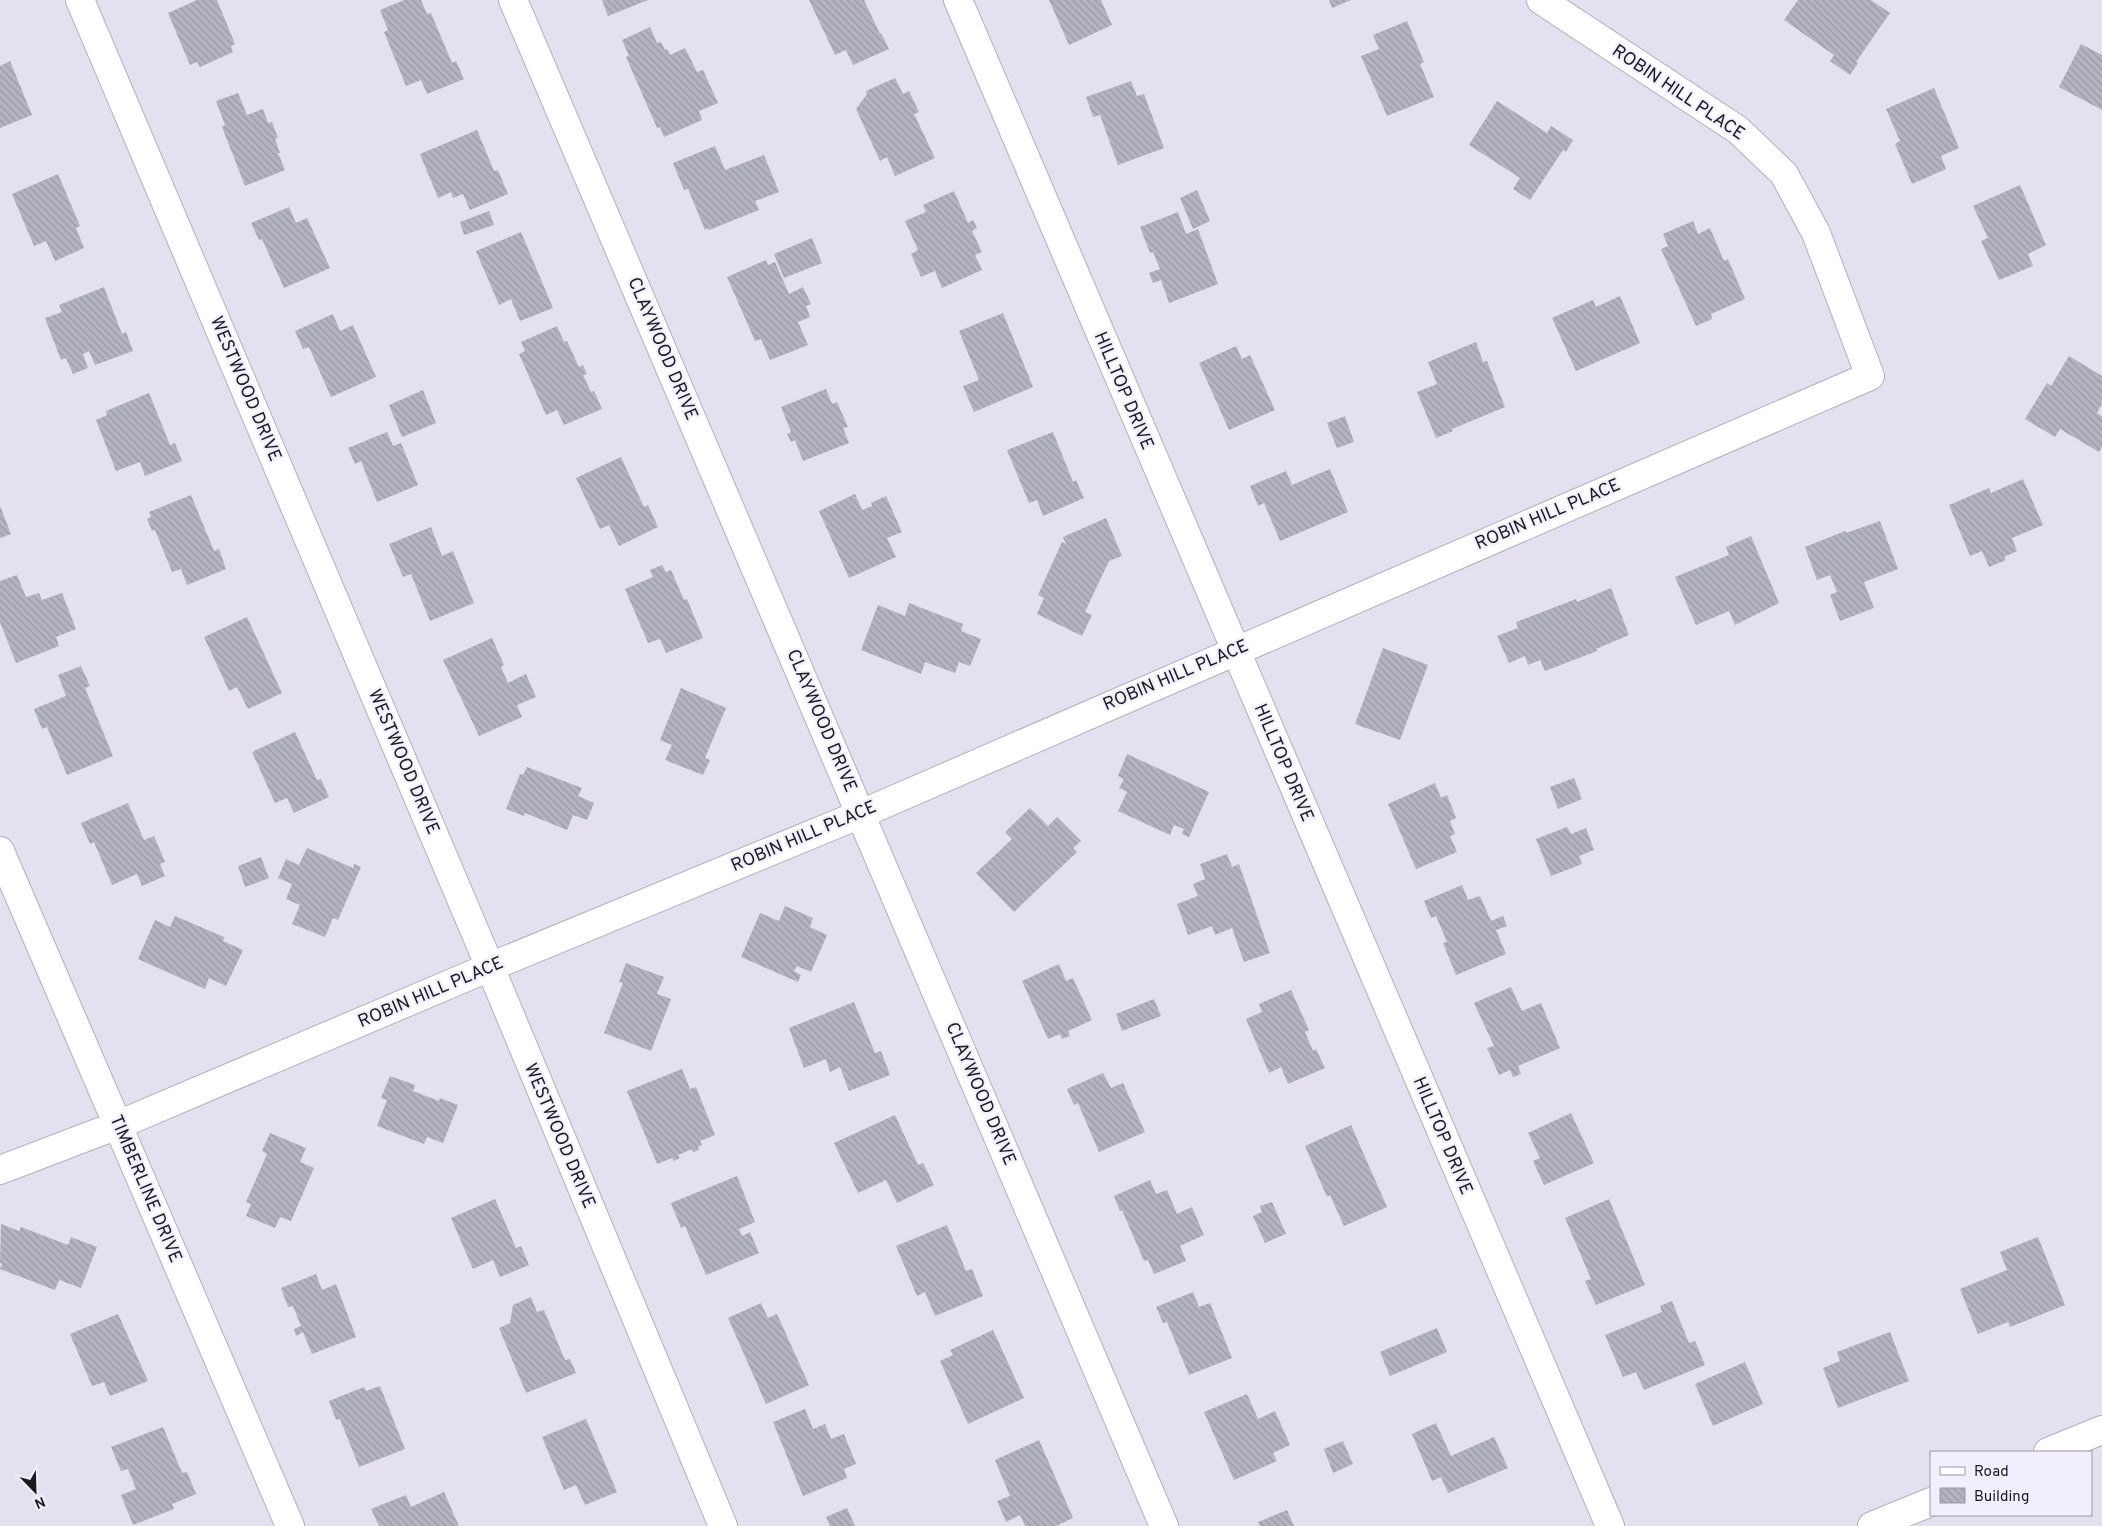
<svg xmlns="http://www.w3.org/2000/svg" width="2102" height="1526" viewBox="0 0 2102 1526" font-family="Overpass,sans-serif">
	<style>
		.building { fill: url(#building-back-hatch) }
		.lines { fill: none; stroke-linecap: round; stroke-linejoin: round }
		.street-casing { stroke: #b2afbe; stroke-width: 30 }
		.secondary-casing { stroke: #b2afbe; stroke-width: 30 }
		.street { stroke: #fff; stroke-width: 28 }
		.secondary { stroke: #fff; stroke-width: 28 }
		.labels { text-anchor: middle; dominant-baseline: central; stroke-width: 4; stroke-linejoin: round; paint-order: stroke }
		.street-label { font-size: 18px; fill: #1b1a1f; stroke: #f2eefe }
	</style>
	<defs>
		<pattern id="building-back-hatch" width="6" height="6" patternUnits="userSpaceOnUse" patternTransform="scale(1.25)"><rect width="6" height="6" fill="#b4b3c2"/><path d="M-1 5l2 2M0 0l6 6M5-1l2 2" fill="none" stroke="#9a99a6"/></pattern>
	</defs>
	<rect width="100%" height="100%" fill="#e4e0f0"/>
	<path class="building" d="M 197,0 L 217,0 L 235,44 L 231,46 L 233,52 L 200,67 L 197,62 L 190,65 L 168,13 Z
		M 404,0 L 421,0 L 427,14 L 431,13 L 452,63 L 456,61 L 464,79 L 427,94 L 421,80 L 406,86 L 384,32 L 388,30 L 380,10 Z
		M 602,0 L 648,0 L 608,16 Z
		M 809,0 L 864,0 L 880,34 L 881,33 L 889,49 L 853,65 L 846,50 L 835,55 Z
		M 1049,0 L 1101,0 L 1112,25 L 1069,45 Z
		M 1329,0 L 1351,0 L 1332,8 Z
		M 1798,0 L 1871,0 L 1890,13 L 1856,62 L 1858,63 L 1850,75 L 1830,61 L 1834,55 L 1784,20 Z
		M 1407,21 L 1424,62 L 1420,64 L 1434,97 L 1387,116 L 1361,56 L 1379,49 L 1373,35 Z
		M 650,27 L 657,43 L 661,42 L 665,50 L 667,49 L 670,55 L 685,48 L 697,72 L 703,70 L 718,103 L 699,111 L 702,120 L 664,137 L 660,127 L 657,128 L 626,57 L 629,56 L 622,40 Z
		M 2081,44 L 2102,55 L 2102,110 L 2059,87 Z
		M 10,61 L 32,115 L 0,128 L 0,66 Z
		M 895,78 L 903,94 L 909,91 L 919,112 L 914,114 L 935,158 L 895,176 L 887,157 L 880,161 L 856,109 L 867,94 L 866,91 Z
		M 1131,81 L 1137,96 L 1144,94 L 1164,148 L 1118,165 L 1100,115 L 1093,117 L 1086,97 Z
		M 1934,88 L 1959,148 L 1941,156 L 1946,169 L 1912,184 L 1895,144 L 1900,141 L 1886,109 Z
		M 238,93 L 247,115 L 263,109 L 268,123 L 272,122 L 278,138 L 275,139 L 280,153 L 278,153 L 285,170 L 245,186 L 222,127 L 225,125 L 216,101 Z
		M 1497,101 L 1547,133 L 1551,126 L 1573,140 L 1566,152 L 1563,150 L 1530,200 L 1513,189 L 1520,178 L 1469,145 Z
		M 477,130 L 494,171 L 498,170 L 508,194 L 470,210 L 463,194 L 453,198 L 451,192 L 438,198 L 420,154 Z
		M 715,146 L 725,170 L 764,155 L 779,192 L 755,201 L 759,210 L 709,230 L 708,228 L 705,230 L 688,189 L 684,190 L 673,163 Z
		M 58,174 L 80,226 L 76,228 L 84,248 L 55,261 L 46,241 L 34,246 L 12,194 Z
		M 2020,185 L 2046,245 L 2028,254 L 2033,266 L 1999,280 L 1981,241 L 1988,238 L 1973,206 Z
		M 1197,190 L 1210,221 L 1193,229 L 1180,198 Z
		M 954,191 L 968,223 L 973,220 L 977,228 L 972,231 L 982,252 L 975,255 L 982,270 L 942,288 L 935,271 L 921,277 L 911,254 L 918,250 L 905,221 L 926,212 L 923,205 Z
		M 289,207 L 296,223 L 307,218 L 330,268 L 284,288 L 262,239 L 259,240 L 251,223 Z
		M 489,211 L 494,225 L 464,235 L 460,222 Z
		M 1178,212 L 1186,234 L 1198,229 L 1218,284 L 1169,303 L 1161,280 L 1153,283 L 1149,273 L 1160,269 L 1153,252 L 1150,253 L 1140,227 Z
		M 1693,221 L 1698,234 L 1710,228 L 1724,261 L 1728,259 L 1745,299 L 1711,314 L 1712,319 L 1696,326 L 1661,249 L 1668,246 L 1663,234 Z
		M 521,232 L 553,308 L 520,321 L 511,299 L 499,305 L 476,251 Z
		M 812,238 L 822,263 L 784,278 L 774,254 Z
		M 766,260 L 768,265 L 775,262 L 789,294 L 803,287 L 811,304 L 806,306 L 810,317 L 798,322 L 808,345 L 770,360 L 761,339 L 755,341 L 727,277 Z
		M 104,287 L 122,334 L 126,332 L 133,351 L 95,365 L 89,351 L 83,354 L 88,368 L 73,374 L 66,358 L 61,360 L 45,318 L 62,312 L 59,305 Z
		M 1620,296 L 1640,343 L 1576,371 L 1552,318 L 1593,300 L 1596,307 Z
		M 1003,313 L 1033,387 L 974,412 L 963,386 L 979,380 L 959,331 Z
		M 333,314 L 340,331 L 353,325 L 376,377 L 331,397 L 309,347 L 303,349 L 295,331 Z
		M 557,326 L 564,342 L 567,341 L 579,367 L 583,365 L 587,374 L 583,375 L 591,392 L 594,391 L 602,409 L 564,425 L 557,410 L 546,415 L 519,354 L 525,351 L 521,342 Z
		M 1476,342 L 1483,362 L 1487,361 L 1505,407 L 1452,429 L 1453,431 L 1436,438 L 1417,392 L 1437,384 L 1428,362 Z
		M 1236,346 L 1242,359 L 1250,355 L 1275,410 L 1229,430 L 1199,363 Z
		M 2069,356 L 2102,376 L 2102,404 L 2097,413 L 2102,416 L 2102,447 L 2099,452 L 2060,429 L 2055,437 L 2025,419 L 2047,383 L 2051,386 Z
		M 826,389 L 832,404 L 837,402 L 848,427 L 843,428 L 849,443 L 803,461 L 795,440 L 791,442 L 787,434 L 791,432 L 781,407 Z
		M 423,390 L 436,423 L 402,437 L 389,405 Z
		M 149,393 L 170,445 L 175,443 L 182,461 L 145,476 L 140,462 L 116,471 L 96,420 L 107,415 L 106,411 Z
		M 1345,416 L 1354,442 L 1337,448 L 1327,423 Z
		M 387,432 L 393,446 L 401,443 L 418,485 L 377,502 L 361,461 L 355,464 L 348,448 Z
		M 1053,432 L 1073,482 L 1076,480 L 1084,498 L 1043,516 L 1037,500 L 1029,503 L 1007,450 Z
		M 621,457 L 644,507 L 648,505 L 658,527 L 619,546 L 609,525 L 600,529 L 576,478 Z
		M 1330,469 L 1348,512 L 1280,541 L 1264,503 L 1258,506 L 1250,486 L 1286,471 L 1292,485 Z
		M 2023,479 L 2043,525 L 2012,538 L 2017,551 L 2004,557 L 2006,560 L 1989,567 L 1982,551 L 1970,556 L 1949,505 L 1989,488 L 1991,493 Z
		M 855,494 L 862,510 L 872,506 L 871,503 L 886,496 L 902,532 L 887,538 L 896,557 L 849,578 L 819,511 Z
		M 191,495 L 214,551 L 219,549 L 226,569 L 187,585 L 181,569 L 172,572 L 155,530 L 152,531 L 147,519 L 151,517 L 149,512 Z
		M 0,506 L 11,534 L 0,538 Z
		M 1106,518 L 1122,556 L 1109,561 L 1085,612 L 1092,615 L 1082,636 L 1037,614 L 1044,598 L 1038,595 L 1062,542 L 1066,544 L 1063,537 Z
		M 1880,521 L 1898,569 L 1864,582 L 1874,608 L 1840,621 L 1830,595 L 1837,592 L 1830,575 L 1817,580 L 1805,547 L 1845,531 L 1846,533 Z
		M 431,527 L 442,556 L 453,551 L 474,603 L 430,621 L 411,574 L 403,577 L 389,544 Z
		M 1751,536 L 1779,603 L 1735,625 L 1729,611 L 1696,625 L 1675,577 L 1729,555 L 1726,547 Z
		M 662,565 L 666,572 L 671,570 L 684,600 L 687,599 L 703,638 L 666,653 L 660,639 L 648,643 L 625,589 L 653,577 L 650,570 Z
		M 17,575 L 26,597 L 39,593 L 42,600 L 62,593 L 76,629 L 56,637 L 59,646 L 16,663 L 0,622 L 0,581 Z
		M 1611,588 L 1629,635 L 1596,649 L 1597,651 L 1545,671 L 1540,660 L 1528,665 L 1525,656 L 1509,663 L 1497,636 L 1518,628 L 1516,622 L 1576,599 L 1577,602 Z
		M 909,603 L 963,624 L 961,631 L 981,639 L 970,666 L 959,662 L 955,673 L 925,662 L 921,674 L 861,650 L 878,605 L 905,616 Z
		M 247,617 L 282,693 L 248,709 L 237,687 L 229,691 L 204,637 Z
		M 492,638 L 504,665 L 501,667 L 508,683 L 526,674 L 536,697 L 517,705 L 522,717 L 479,736 L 443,660 Z
		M 1383,648 L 1428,665 L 1400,740 L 1355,724 Z
		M 81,666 L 90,686 L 85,688 L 113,756 L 67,775 L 47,727 L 42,729 L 34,709 L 66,696 L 58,675 Z
		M 681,688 L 726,708 L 705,758 L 710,760 L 703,775 L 665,760 L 672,745 L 660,740 Z
		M 295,732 L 317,780 L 321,779 L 329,797 L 294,813 L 287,798 L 275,803 L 252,752 Z
		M 1127,754 L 1209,792 L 1189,837 L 1182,834 L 1184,829 L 1174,825 L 1170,835 L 1118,811 L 1127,792 L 1119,788 L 1124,779 L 1118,776 Z
		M 527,767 L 582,788 L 578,796 L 594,803 L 587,820 L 573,815 L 567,830 L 525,813 L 524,816 L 506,809 L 520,774 L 523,775 Z
		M 1574,778 L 1582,799 L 1558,809 L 1550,787 Z
		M 1435,783 L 1441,798 L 1447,795 L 1456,818 L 1450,821 L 1455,834 L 1450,836 L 1457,852 L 1416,869 L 1388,804 Z
		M 128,803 L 144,840 L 154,836 L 165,862 L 160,864 L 165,876 L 142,886 L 137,874 L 112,885 L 94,842 L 90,844 L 81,823 Z
		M 1030,808 L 1048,826 L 1057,817 L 1081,841 L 1073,848 L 1077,852 L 1014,912 L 976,873 L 1012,839 L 1005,832 Z
		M 1567,827 L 1571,834 L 1586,828 L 1594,850 L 1579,856 L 1582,864 L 1551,876 L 1536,839 Z
		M 307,848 L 353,868 L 354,864 L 361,867 L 338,920 L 333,918 L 325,937 L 292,924 L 300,905 L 286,899 L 292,884 L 278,878 L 286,859 L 299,865 Z
		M 1227,854 L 1232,867 L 1239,864 L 1270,953 L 1244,962 L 1232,928 L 1215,935 L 1212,926 L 1188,935 L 1177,904 L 1198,896 L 1193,884 L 1205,879 L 1200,864 Z
		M 261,857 L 269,878 L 245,887 L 238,866 Z
		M 1462,885 L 1468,900 L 1480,896 L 1491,921 L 1503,916 L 1507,926 L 1496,930 L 1506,954 L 1456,975 L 1443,943 L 1447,942 L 1436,916 L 1431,918 L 1424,901 Z
		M 785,906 L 813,918 L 810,927 L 827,935 L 811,972 L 797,966 L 794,971 L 801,975 L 798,982 L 741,957 L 760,913 L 779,921 Z
		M 175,916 L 224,937 L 223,941 L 243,950 L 226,986 L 209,978 L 205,989 L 138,959 L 155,920 L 170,927 Z
		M 626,963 L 664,977 L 657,994 L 671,999 L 651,1051 L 604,1033 L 623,983 L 619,982 Z
		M 1059,964 L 1066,981 L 1073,978 L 1092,1020 L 1068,1031 L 1070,1036 L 1062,1039 L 1060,1034 L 1048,1039 L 1022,981 Z
		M 1511,987 L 1522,1011 L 1541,1003 L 1560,1048 L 1518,1066 L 1521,1074 L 1513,1077 L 1510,1070 L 1499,1075 L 1487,1048 L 1494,1046 L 1474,1003 Z
		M 1291,990 L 1309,1030 L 1305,1032 L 1313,1051 L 1316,1049 L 1325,1068 L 1288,1084 L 1281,1067 L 1269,1073 L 1246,1019 L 1262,1012 L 1259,1004 Z
		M 1154,999 L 1161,1016 L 1122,1031 L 1116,1014 Z
		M 854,1002 L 875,1053 L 881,1051 L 890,1075 L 849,1091 L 840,1067 L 830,1072 L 826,1059 L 804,1068 L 789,1028 Z
		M 682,1069 L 690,1089 L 696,1087 L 715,1135 L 700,1141 L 702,1145 L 698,1147 L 699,1150 L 693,1152 L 692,1149 L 678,1155 L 680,1158 L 674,1161 L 672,1158 L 657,1164 L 627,1091 Z
		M 1103,1073 L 1111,1088 L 1123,1083 L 1145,1132 L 1099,1152 L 1078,1103 L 1074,1105 L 1067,1089 Z
		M 390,1076 L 415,1085 L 413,1091 L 439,1101 L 440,1098 L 458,1105 L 443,1143 L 427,1137 L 424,1144 L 377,1126 L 387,1100 L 381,1098 Z
		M 1571,1113 L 1594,1163 L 1544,1185 L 1533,1161 L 1540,1158 L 1528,1133 Z
		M 895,1115 L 918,1165 L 923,1163 L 934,1185 L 897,1203 L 886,1180 L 858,1193 L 834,1143 Z
		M 1351,1125 L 1387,1207 L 1344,1226 L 1330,1195 L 1327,1197 L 1305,1146 Z
		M 270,1133 L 306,1148 L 300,1162 L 314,1168 L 291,1221 L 280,1217 L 275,1228 L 246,1216 L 251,1204 L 246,1202 L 267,1154 L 262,1151 Z
		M 737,1176 L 755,1222 L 739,1229 L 742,1236 L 750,1232 L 759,1253 L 706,1275 L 685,1226 L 681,1228 L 671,1203 Z
		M 1150,1180 L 1156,1194 L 1167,1190 L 1177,1214 L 1192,1207 L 1204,1235 L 1180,1246 L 1186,1261 L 1154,1274 L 1148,1260 L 1144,1261 L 1122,1210 L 1120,1211 L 1114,1196 Z
		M 495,1199 L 516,1248 L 521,1246 L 529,1265 L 500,1277 L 493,1260 L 473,1269 L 451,1218 Z
		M 1609,1199 L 1645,1285 L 1596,1305 L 1585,1281 L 1591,1279 L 1565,1218 Z
		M 1272,1202 L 1286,1234 L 1265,1243 L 1253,1216 L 1262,1212 L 1260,1206 Z
		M 1,1224 L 19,1231 L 21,1227 L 68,1245 L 71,1237 L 97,1247 L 81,1288 L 59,1280 L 55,1290 L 0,1269 L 2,1264 L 0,1263 Z
		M 947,1225 L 966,1271 L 972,1269 L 983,1296 L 935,1316 L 925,1292 L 917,1296 L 896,1246 Z
		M 2038,1237 L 2065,1305 L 2010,1327 L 2008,1322 L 1978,1334 L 1960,1289 L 2007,1270 L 2000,1252 Z
		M 316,1274 L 322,1290 L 336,1284 L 356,1337 L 312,1354 L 303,1332 L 296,1336 L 294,1329 L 301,1326 L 293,1306 L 288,1307 L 281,1288 Z
		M 1193,1292 L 1199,1307 L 1210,1303 L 1232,1358 L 1189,1375 L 1167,1322 L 1163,1323 L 1156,1307 Z
		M 531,1297 L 537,1312 L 544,1310 L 565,1360 L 570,1359 L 576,1373 L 526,1393 L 499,1328 L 510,1323 L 513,1305 Z
		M 1672,1301 L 1689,1343 L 1695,1341 L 1705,1365 L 1644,1390 L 1636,1372 L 1623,1377 L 1605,1335 L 1662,1312 L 1660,1306 Z
		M 761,1303 L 768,1318 L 777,1314 L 809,1385 L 766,1404 L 728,1318 Z
		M 118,1314 L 148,1381 L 110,1396 L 104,1382 L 92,1386 L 70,1334 Z
		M 1437,1328 L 1447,1352 L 1390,1376 L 1380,1352 Z
		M 993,1330 L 1024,1398 L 968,1424 L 940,1361 L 953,1355 L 950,1350 Z
		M 1890,1332 L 1909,1381 L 1838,1408 L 1823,1368 L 1840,1361 L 1837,1352 Z
		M 1745,1362 L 1763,1404 L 1713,1426 L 1695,1384 Z
		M 380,1386 L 405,1449 L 359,1467 L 340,1419 L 336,1420 L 329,1401 L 364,1387 L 366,1391 Z
		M 1247,1394 L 1258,1419 L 1275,1411 L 1290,1445 L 1273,1453 L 1277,1461 L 1234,1480 L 1204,1412 Z
		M 805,1409 L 813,1429 L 825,1424 L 831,1439 L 844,1434 L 856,1464 L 844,1469 L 847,1478 L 803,1496 L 773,1422 Z
		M 586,1419 L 617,1492 L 585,1505 L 576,1485 L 564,1490 L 542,1437 Z
		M 1436,1423 L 1451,1456 L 1494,1437 L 1508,1468 L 1448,1493 L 1441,1477 L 1432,1481 L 1412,1434 Z
		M 163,1427 L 182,1473 L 187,1472 L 196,1494 L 172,1504 L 174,1509 L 133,1525 L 121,1495 L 136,1489 L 128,1469 L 121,1471 L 111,1447 Z
		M 1039,1440 L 1073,1518 L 1056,1526 L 1025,1526 L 1020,1515 L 1006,1522 L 997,1501 L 1010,1496 L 995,1460 Z
		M 1343,1441 L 1353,1464 L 1333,1473 L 1324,1449 Z
		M 444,1492 L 459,1526 L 379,1526 L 371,1509 L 406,1495 L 411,1507 Z
		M 847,1508 L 855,1526 L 830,1526 L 826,1517 Z
		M 1287,1510 L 1294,1526 L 1260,1526 L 1258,1522 Z"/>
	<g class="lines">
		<defs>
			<path id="street" d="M 80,0 L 490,967 L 723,1526
				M 513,0 L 1164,1526
				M 958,0 L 1610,1526
				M 0,851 L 290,1526
				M 0,1170 L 118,1125 L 490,967 L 861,814 L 1870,376 L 1816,233 L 1784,174 L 1738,130 L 1541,0"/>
			<path id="secondary" d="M 2048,1452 L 2102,1430
				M 1872,1526 L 1931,1502"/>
		</defs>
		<use href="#street" class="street-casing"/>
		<use href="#secondary" class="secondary-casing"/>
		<use href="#street" class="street"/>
		<use href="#secondary" class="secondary"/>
	</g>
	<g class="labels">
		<g class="street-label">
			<text transform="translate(1678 93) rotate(34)">ROBIN HILL PLACE</text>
			<text transform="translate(662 349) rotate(67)">CLAYWOOD DRIVE</text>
			<text transform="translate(245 389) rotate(67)">WESTWOOD DRIVE</text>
			<text transform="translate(1123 391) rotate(67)">HILLTOP DRIVE</text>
			<text transform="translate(1548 515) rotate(-23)">ROBIN HILL PLACE</text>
			<text transform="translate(1176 676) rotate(-23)">ROBIN HILL PLACE</text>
			<text transform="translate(821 721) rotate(67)">CLAYWOOD DRIVE</text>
			<text transform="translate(403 762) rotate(67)">WESTWOOD DRIVE</text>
			<text transform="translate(1283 763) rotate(67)">HILLTOP DRIVE</text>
			<text transform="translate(804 837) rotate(-23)">ROBIN HILL PLACE</text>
			<text transform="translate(431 993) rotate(-23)">ROBIN HILL PLACE</text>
			<text transform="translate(980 1094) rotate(67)">CLAYWOOD DRIVE</text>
			<text transform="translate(559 1136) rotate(67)">WESTWOOD DRIVE</text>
			<text transform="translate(1442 1136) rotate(67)">HILLTOP DRIVE</text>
			<text transform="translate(145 1189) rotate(67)">TIMBERLINE DRIVE</text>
		</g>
	</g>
	<rect x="1930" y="1451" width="162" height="65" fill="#f2eefe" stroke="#9c99a5"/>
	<rect x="1940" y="1467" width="25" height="8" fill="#ffffff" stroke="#9c99a5"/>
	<text x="1974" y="1476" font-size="15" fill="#1b1a1f">Road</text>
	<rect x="1940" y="1488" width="25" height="15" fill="url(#building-back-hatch)" stroke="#9c99a5"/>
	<text x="1974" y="1501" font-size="15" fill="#1b1a1f">Building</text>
	<g transform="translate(35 1491) rotate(157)" stroke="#f2eefe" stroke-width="4" paint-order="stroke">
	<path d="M0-4L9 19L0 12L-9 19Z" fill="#1b1a1f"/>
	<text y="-8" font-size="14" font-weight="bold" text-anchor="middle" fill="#1b1a1f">N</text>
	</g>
</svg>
